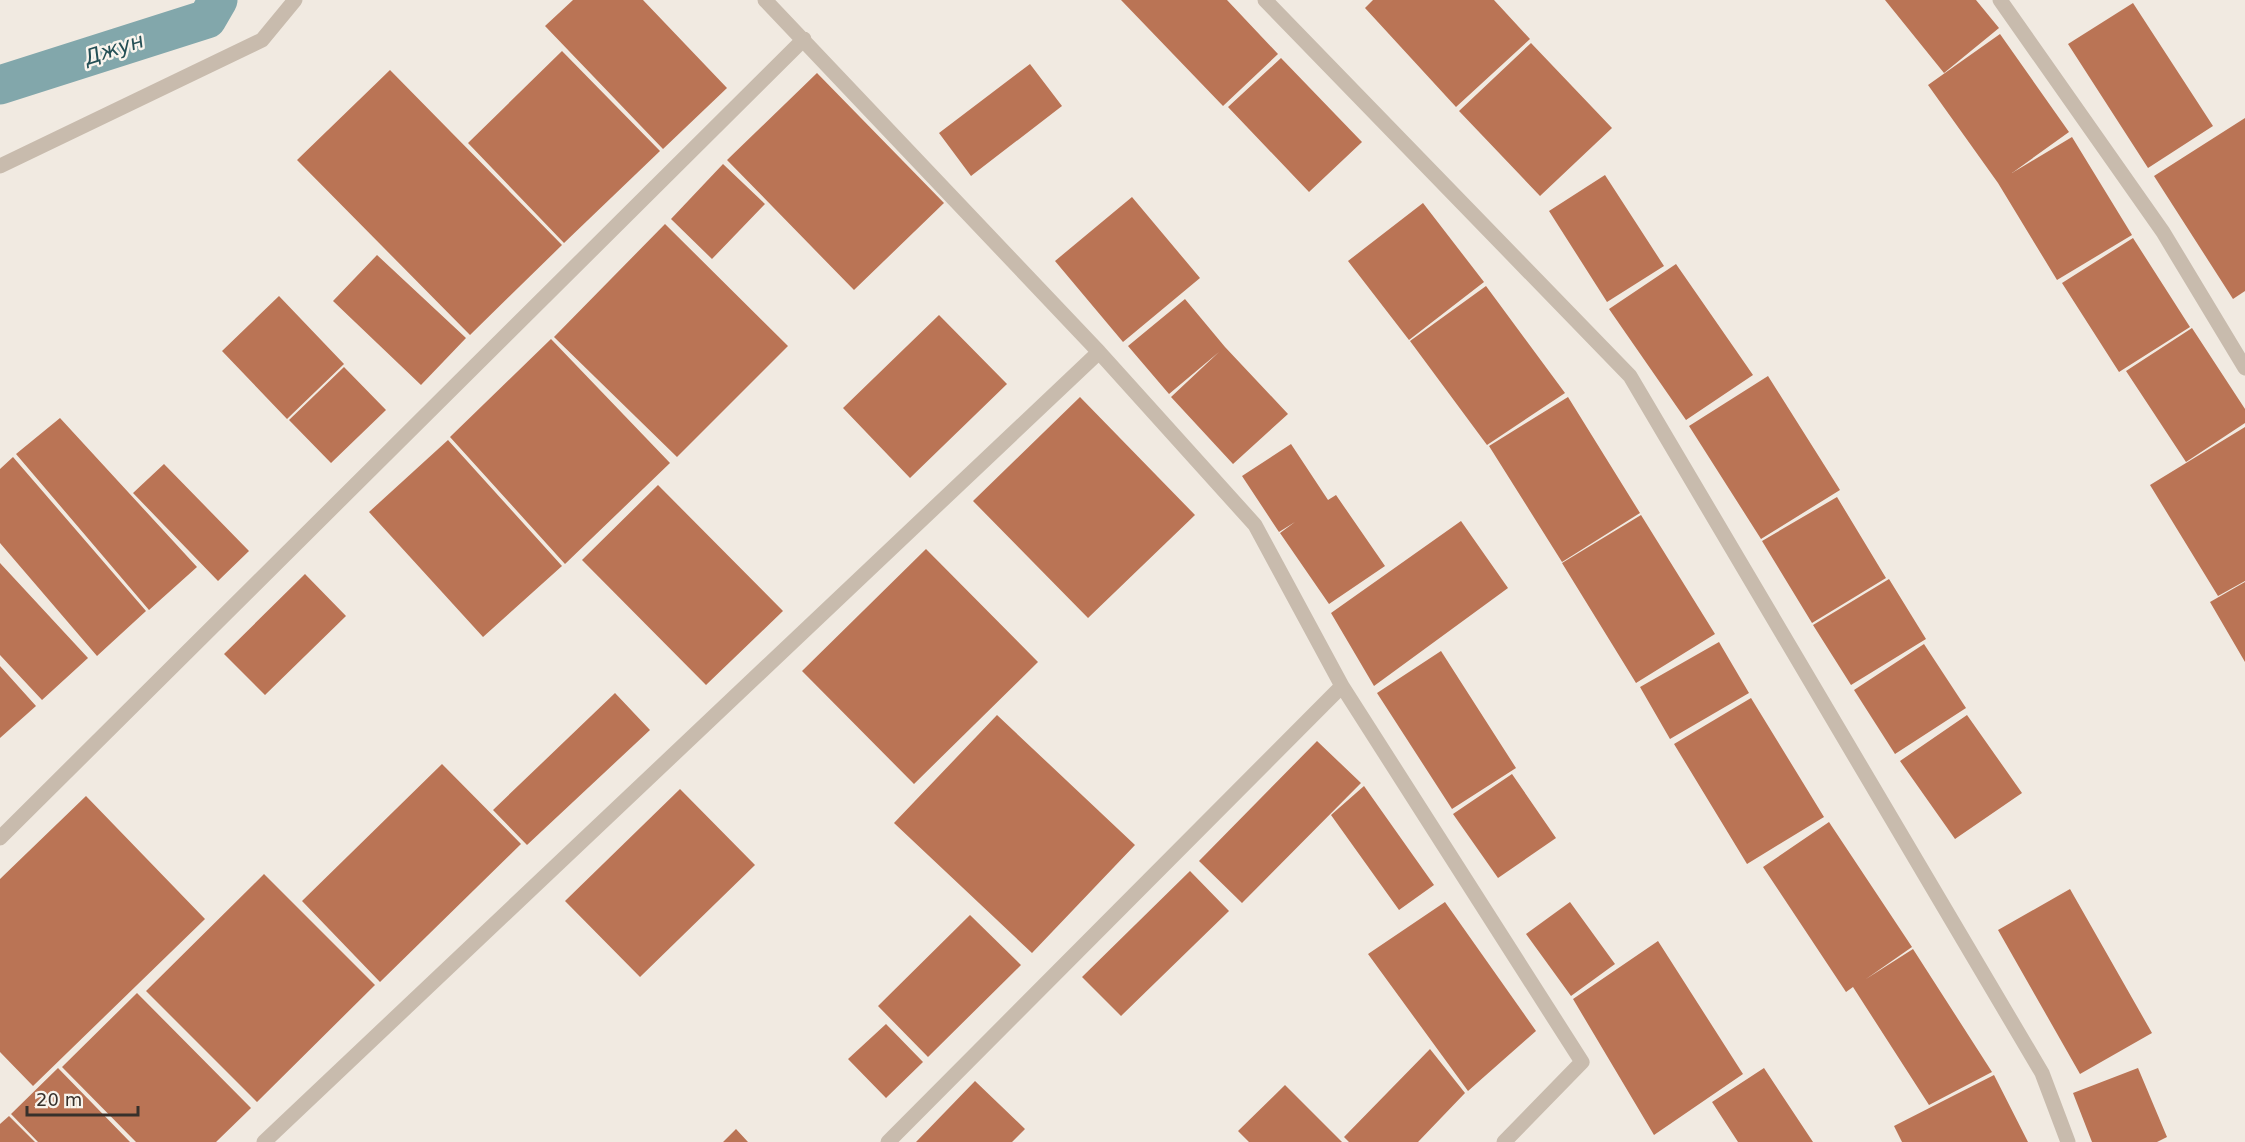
<svg xmlns="http://www.w3.org/2000/svg" width="2245" height="1142" viewBox="0 0 2245 1142" font-family="'DejaVu Sans',sans-serif">
	<style>
		.lines { fill: none; stroke-linecap: round; stroke-linejoin: round }
		.canal { stroke: #82a7ab; stroke-width: 39 }
		.building { fill: #ba7455 }
		.minor { stroke: #c8bbad; stroke-width: 15 }
		.labels { text-anchor: middle; dominant-baseline: central; stroke-width: 5; stroke-linejoin: round; paint-order: stroke }
		.water-label { font-size: 21px; font-style: italic; fill: #244f55; stroke: #f9f4ed }
	</style>
	<rect width="100%" height="100%" fill="#f1eae1"/>
	<g class="lines">
		<path class="canal" d="M 0,85 L 207,19 L 218,0"/>
	</g>
	<path class="building" d="M 573,0 L 643,0 L 727,88 L 663,149 L 545,26 Z
		M 1121,0 L 1227,0 L 1278,54 L 1223,106 Z
		M 1373,0 L 1494,0 L 1530,39 L 1456,107 L 1365,8 Z
		M 1885,0 L 1976,0 L 1999,28 L 1944,73 Z
		M 2133,3 L 2213,126 L 2148,168 L 2068,44 Z
		M 2000,34 L 2069,132 L 2012,173 L 2072,137 L 2132,235 L 2057,280 L 1998,183 L 1928,85 Z
		M 1531,43 L 1612,128 L 1540,196 L 1459,111 Z
		M 562,51 L 660,151 L 564,243 L 468,143 Z
		M 1281,58 L 1362,142 L 1309,192 L 1228,107 Z
		M 1030,64 L 1062,106 L 971,176 L 939,133 Z
		M 390,70 L 562,245 L 470,335 L 297,160 Z
		M 817,73 L 944,203 L 854,290 L 727,160 Z
		M 2245,118 L 2245,291 L 2233,299 L 2154,176 Z
		M 723,164 L 765,204 L 712,259 L 671,219 Z
		M 1605,175 L 1664,266 L 1607,302 L 1549,211 Z
		M 1132,197 L 1200,278 L 1123,342 L 1055,261 Z
		M 1423,203 L 1484,282 L 1409,340 L 1348,261 Z
		M 665,224 L 788,346 L 677,457 L 554,337 Z
		M 2133,238 L 2190,327 L 2119,372 L 2062,283 Z
		M 377,255 L 466,338 L 421,385 L 333,301 Z
		M 1676,264 L 1753,375 L 1686,420 L 1609,309 Z
		M 1486,286 L 1565,393 L 1487,445 L 1410,341 Z
		M 279,296 L 344,364 L 287,419 L 222,351 Z
		M 1185,299 L 1225,347 L 1288,414 L 1233,464 L 1171,397 L 1219,352 L 1169,394 L 1128,346 Z
		M 939,315 L 1007,384 L 910,478 L 843,408 Z
		M 2192,328 L 2245,409 L 2245,423 L 2186,462 L 2126,371 Z
		M 551,339 L 670,463 L 565,564 L 450,437 Z
		M 344,367 L 386,410 L 331,463 L 289,420 Z
		M 1768,376 L 1840,490 L 1761,539 L 1689,426 Z
		M 1080,397 L 1195,515 L 1088,618 L 973,501 Z
		M 1568,397 L 1640,513 L 1562,562 L 1489,446 Z
		M 60,418 L 197,567 L 149,610 L 16,454 Z
		M 2245,427 L 2245,581 L 2218,596 L 2150,485 Z
		M 448,440 L 562,566 L 483,637 L 369,512 Z
		M 1291,444 L 1328,500 L 1336,495 L 1385,566 L 1329,604 L 1280,533 L 1295,522 L 1279,532 L 1242,476 Z
		M 13,457 L 146,611 L 97,656 L 0,543 L 0,469 Z
		M 164,464 L 249,551 L 218,581 L 133,493 Z
		M 658,485 L 783,611 L 706,685 L 582,560 Z
		M 1837,497 L 1886,578 L 1812,623 L 1762,541 Z
		M 1641,515 L 1715,634 L 1636,683 L 1562,563 Z
		M 1461,521 L 1508,588 L 1374,686 L 1331,613 Z
		M 926,549 L 1038,662 L 914,784 L 802,671 Z
		M 0,563 L 88,658 L 42,700 L 0,655 Z
		M 305,574 L 346,616 L 265,695 L 224,654 Z
		M 1889,579 L 1926,639 L 1851,685 L 1813,625 Z
		M 2245,582 L 2245,662 L 2210,602 Z
		M 1719,642 L 1749,693 L 1670,739 L 1640,687 Z
		M 1924,644 L 1966,708 L 1895,754 L 1854,690 Z
		M 1441,651 L 1516,768 L 1452,809 L 1377,693 Z
		M 0,666 L 36,706 L 0,738 Z
		M 615,693 L 650,730 L 527,845 L 493,810 Z
		M 1751,698 L 1824,817 L 1747,864 L 1674,744 Z
		M 997,715 L 1135,845 L 1032,953 L 894,823 Z
		M 1967,715 L 2022,793 L 1955,839 L 1900,761 Z
		M 1317,741 L 1361,783 L 1242,903 L 1199,861 Z
		M 442,764 L 521,844 L 380,982 L 302,901 Z
		M 1512,774 L 1556,838 L 1498,878 L 1453,814 Z
		M 1364,786 L 1434,885 L 1399,910 L 1331,815 Z
		M 680,789 L 755,865 L 640,977 L 565,901 Z
		M 86,796 L 205,919 L 33,1086 L 0,1052 L 0,879 Z
		M 1829,822 L 1912,947 L 1866,979 L 1913,949 L 1992,1072 L 1929,1105 L 1853,987 L 1846,992 L 1763,867 Z
		M 1190,871 L 1229,911 L 1121,1016 L 1082,977 Z
		M 264,874 L 375,985 L 257,1102 L 146,991 Z
		M 2070,889 L 2152,1033 L 2080,1074 L 1998,930 Z
		M 1445,902 L 1536,1031 L 1468,1091 L 1368,954 Z
		M 1570,902 L 1615,964 L 1571,996 L 1526,934 Z
		M 970,915 L 1021,965 L 928,1057 L 878,1006 Z
		M 1658,941 L 1743,1074 L 1654,1135 L 1573,999 Z
		M 137,993 L 251,1108 L 216,1142 L 136,1142 L 62,1067 Z
		M 886,1024 L 923,1062 L 886,1098 L 848,1059 Z
		M 1430,1049 L 1465,1093 L 1418,1142 L 1349,1142 L 1344,1137 Z
		M 58,1068 L 130,1142 L 38,1142 L 11,1114 Z
		M 1764,1068 L 1813,1142 L 1738,1142 L 1712,1102 Z
		M 2138,1068 L 2167,1137 L 2157,1142 L 2092,1142 L 2073,1093 Z
		M 1994,1075 L 2028,1142 L 1902,1142 L 1894,1126 Z
		M 975,1081 L 1025,1129 L 1012,1142 L 916,1142 Z
		M 1285,1085 L 1342,1142 L 1249,1142 L 1238,1131 Z
		M 9,1116 L 35,1142 L 0,1142 L 0,1124 Z
		M 736,1129 L 748,1142 L 723,1142 Z"/>
	<g class="lines">
		<path class="minor" d="M 765,0 L 1099,352 L 1255,525 L 1342,686 L 1582,1062 L 1504,1142
			M 1265,0 L 1630,376 L 2042,1073 L 2068,1142
			M 2000,0 L 2163,232 L 2245,368
			M 0,166 L 262,40 L 295,0
			M 0,838 L 804,39
			M 264,1142 L 1099,352
			M 888,1142 L 1342,686"/>
	</g>
	<g class="labels">
		<g class="water-label">
			<text transform="translate(114 49) rotate(-18)">Джун</text>
		</g>
	</g>
	<path d="M27 1106v9h111v-9" fill="none" stroke="#37302b" stroke-width="3"/>
	<text x="36" y="1106" font-size="18" fill="#37302b" stroke="#f9f4ed" stroke-width="4.5" paint-order="stroke">20 m</text>
</svg>
